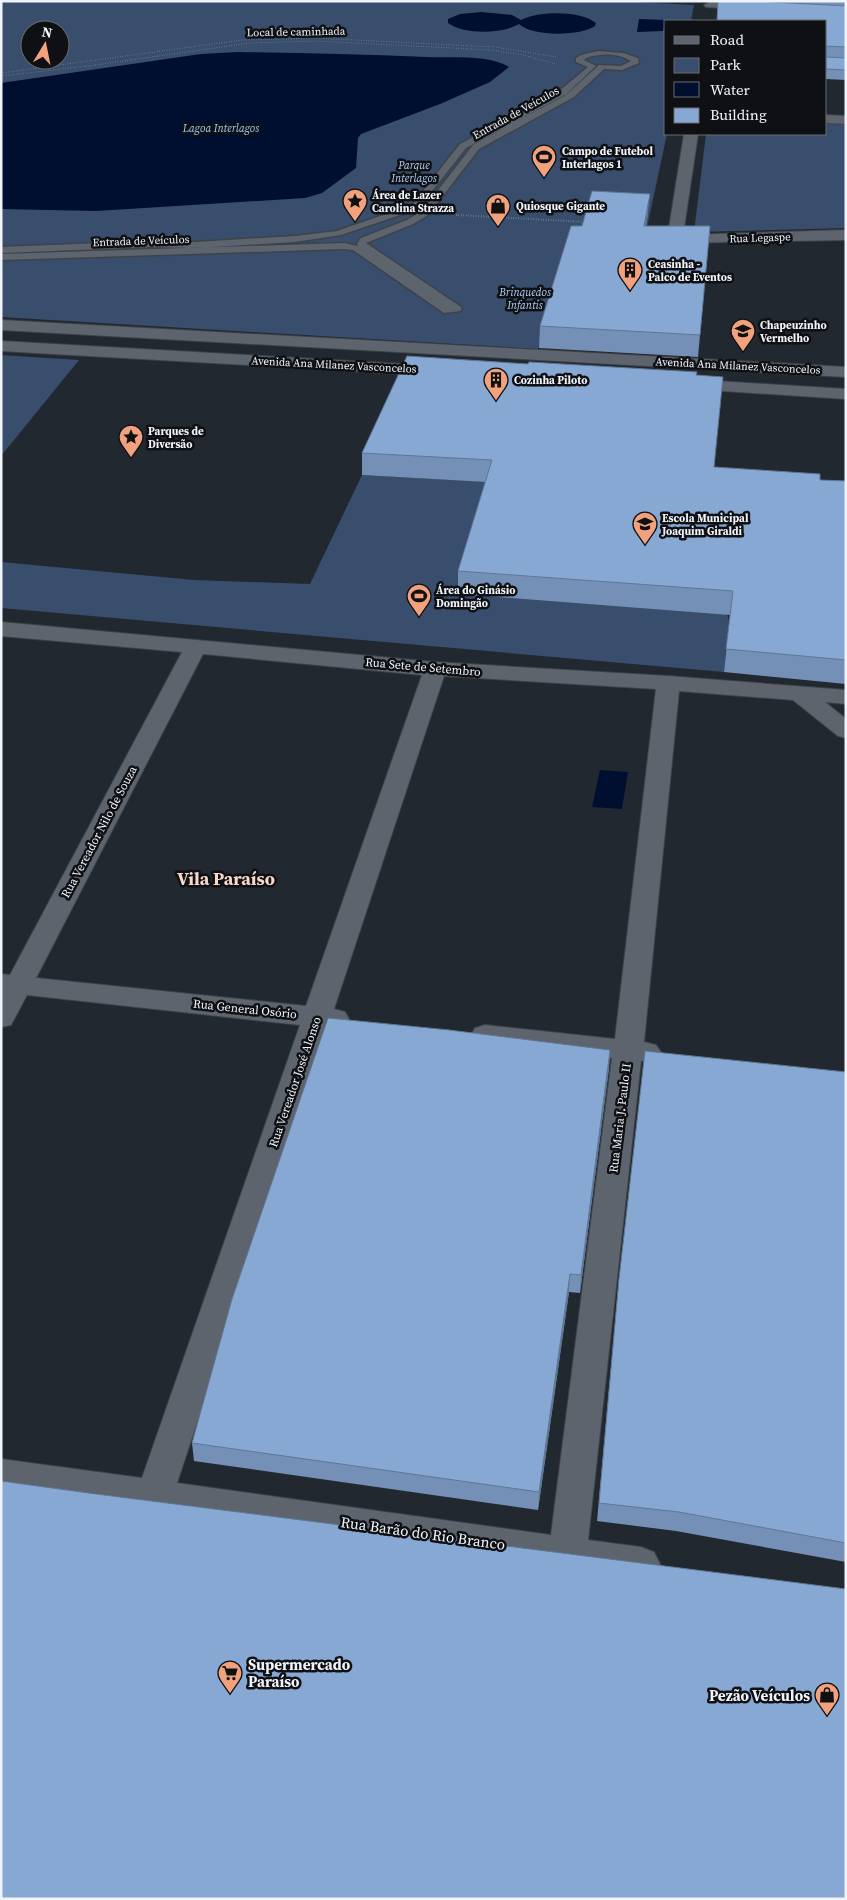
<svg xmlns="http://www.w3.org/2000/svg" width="847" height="1900" viewBox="0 0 847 1900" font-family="'Source Serif 4',serif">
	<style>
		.green { fill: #384e6c; fill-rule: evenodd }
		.water { fill: #000f30 }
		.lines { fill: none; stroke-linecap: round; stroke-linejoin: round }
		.lane-casing { stroke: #3e434a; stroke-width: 3 }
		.street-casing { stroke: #3e434a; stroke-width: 2 }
		.path-far1 { stroke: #93989e; stroke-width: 1; stroke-dasharray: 0.5 2; stroke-linecap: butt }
		.path { stroke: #93989e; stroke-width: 2; stroke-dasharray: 0.5 2; stroke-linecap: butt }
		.lane { fill: #5d646d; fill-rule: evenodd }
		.street { fill: #5d646d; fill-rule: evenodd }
		.wall { fill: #7590b6 }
		.shaded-wall { fill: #5f7694 }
		.building { fill: #88a8d4; stroke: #5f7694 }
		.labels { text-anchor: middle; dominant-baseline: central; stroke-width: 5; stroke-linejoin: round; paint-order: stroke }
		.far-street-label { font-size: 11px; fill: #f1f5fb; stroke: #0e1014 }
		.far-water-label { font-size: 11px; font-style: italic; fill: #a2c8fa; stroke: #0e1014 }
		.far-poi-label { font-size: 11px; font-weight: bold; fill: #f1f5fb; stroke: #0e1014; text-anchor: start }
		.far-park-label { font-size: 11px; font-style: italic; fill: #b4d0f6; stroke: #0e1014 }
		.street-label { font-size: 12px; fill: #f1f5fb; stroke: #0e1014 }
		.near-street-label { font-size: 15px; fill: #f1f5fb; stroke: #0e1014 }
		.near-poi-label { font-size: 15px; font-weight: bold; fill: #f1f5fb; stroke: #0e1014; text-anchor: start }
		.district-label { font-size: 18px; font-weight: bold; fill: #f9d9cb; stroke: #0e1014 }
	</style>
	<rect width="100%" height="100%" fill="#222830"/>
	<path class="green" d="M 1,1 L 620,1 L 694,5 L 691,21 L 666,21 L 666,134 L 667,134 L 643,246 L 570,246 L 538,349 L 1,317 ZM 30,30 L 60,30 L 60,60 L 30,60 Z
		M 826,123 L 846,124 L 846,228 L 694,232 L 706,134 L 826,134 Z
		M 1,355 L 79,360 L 1,456 Z
		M 362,475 L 492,482 L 727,614 L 729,621 L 724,672 L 1,608 L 1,562 L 194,580 L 310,584 Z"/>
	<path class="water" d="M 481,12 L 512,15 L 521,20 C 537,11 580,10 596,23 L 595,26 C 581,36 532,37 519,24 C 502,34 465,35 448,23 L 448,19 L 460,14 Z
		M 639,19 L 667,20 L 663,31 L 637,32 Z
		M 238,52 C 301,53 363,54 426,57 C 450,58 489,54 509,67 L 490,82 L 440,104 L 361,134 L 358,138 L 356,168 L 322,193 L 305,198 L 96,211 L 1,209 L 1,83 L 201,54 Z
		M 600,770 L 628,772 L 622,809 L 592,807 Z"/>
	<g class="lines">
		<defs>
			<path id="lane" d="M 598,51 L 623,53 L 638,58 L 639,63 L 622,70 L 604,69 L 574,97 L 479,149 L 428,215 L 413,224 L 366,243 L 461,307 L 461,311 L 444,313 L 353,250 L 344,249 L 1,260 L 1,254 L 344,243 L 358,246 L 357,243 L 361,238 L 407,220 L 422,211 L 473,145 L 568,93 L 599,65 L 621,66 L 631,61 C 618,53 600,53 586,58 L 584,60 L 596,66 L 564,96 L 466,148 L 418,209 L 341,235 L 295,242 L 196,248 L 151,247 L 1,253 L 1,247 L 151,241 L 196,242 L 295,236 L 337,231 L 412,205 L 460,144 L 558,92 L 588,67 L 576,62 L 576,58 L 581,55 Z"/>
			<path id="street" d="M 710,2 L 754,4 L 760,7 L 754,10 L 706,7 L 704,5 Z
				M 826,115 L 846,116 L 846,124 L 826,123 Z
				M 684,134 L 698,134 L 683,235 L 846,230 L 846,240 L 670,243 L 667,240 Z
				M 1,320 L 846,367 L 846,377 L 1,330 Z
				M 1,341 L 439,366 L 445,367 L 448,371 L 445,375 L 439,376 L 1,351 Z
				M 684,379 L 846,389 L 846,399 L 678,388 L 675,384 L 678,380 Z
				M 1,622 L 435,662 L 668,676 L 846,690 L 846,704 L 825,702 L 846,719 L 846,738 L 838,736 L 793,700 L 679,691 L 644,1042 L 656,1045 L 661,1052 L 656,1059 L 641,1061 L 588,1540 L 641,1547 L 654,1552 L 660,1564 L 654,1576 L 641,1581 L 1,1489 L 1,1459 L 142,1478 L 300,1025 L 27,995 L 11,1025 L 1,1027 L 1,974 L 10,975 L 182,652 L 1,636 ZM 203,654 L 422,675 L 306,1006 L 36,978 ZM 444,676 L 656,689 L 615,1039 L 485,1025 L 475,1028 L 471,1035 L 475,1042 L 485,1045 L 612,1058 L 551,1535 L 177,1483 L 328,1028 L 335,1028 L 345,1026 L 349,1019 L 345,1012 L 334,1009 Z"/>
		</defs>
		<use href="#lane" class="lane-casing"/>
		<use href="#street" class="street-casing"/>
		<path class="path-far1" d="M 1,73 L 242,40 L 315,38 L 495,47 L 556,57
			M 1,76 L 88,66 L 250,43 L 315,41 L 491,50 L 523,55 L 556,64"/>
		<path class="path" d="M 456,215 L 587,222"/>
		<use href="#lane" class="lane"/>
		<use href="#street" class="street"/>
	</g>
	<path class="wall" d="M 718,1 L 846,1 L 846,80 L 826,79 L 826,21 L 717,21 Z
		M 648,213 L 646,226 L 710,226 L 698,357 L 539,348 L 540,326 L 582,226 Z
		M 528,364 L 696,375 L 714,467 L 820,480 L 846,481 L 846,684 L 724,672 L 730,615 L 458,594 L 458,571 L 486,482 L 362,475 L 362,453 Z
		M 610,1050 L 609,1068 L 580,1293 L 569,1292 L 538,1510 L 194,1461 L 192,1443 Z
		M 846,1072 L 846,1562 L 676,1531 L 597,1521 L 619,1279 Z"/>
	<path class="shaded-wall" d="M 650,194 L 648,213 L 643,246 L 644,226 Z
		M 610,1050 L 609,1068 L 580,1293 L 581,1275 Z
		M 570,1274 L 569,1292 L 538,1510 L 539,1492 Z"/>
	<path class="building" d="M 718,1 L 753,1 L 846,6 L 846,47 L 826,46 L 826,57 L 846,58 L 846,70 L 826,69 L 826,21 L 717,21 Z
		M 592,191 L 650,194 L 644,226 L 710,226 L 700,335 L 540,326 L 571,226 L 582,226 Z
		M 407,356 L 528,364 L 529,362 L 697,372 L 696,375 L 723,377 L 714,467 L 820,474 L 820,480 L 846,481 L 846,660 L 726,649 L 733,591 L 458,571 L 492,460 L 362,453 Z
		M 328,1018 L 449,1030 L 610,1050 L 581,1275 L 570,1274 L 539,1492 L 192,1443 L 232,1299 Z
		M 645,1051 L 846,1072 L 846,1543 L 679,1512 L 599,1503 L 619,1279 Z
		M 1,1481 L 96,1494 L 846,1589 L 846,1899 L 1,1899 Z"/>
	<defs>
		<symbol id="stadium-pin" viewBox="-11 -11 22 30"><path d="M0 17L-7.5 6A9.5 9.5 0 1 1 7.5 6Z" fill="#f1a17c" stroke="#0e1014"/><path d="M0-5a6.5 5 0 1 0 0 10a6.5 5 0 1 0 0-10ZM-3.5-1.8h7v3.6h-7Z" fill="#111"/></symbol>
		<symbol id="sight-pin" viewBox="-11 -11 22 30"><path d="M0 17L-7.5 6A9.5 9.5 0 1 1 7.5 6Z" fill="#f1a17c" stroke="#0e1014"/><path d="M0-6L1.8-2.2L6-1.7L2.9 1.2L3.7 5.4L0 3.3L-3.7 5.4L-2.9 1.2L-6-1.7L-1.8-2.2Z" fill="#111"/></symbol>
		<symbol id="shop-pin" viewBox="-11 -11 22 30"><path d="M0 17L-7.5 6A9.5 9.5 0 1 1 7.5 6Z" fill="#f1a17c" stroke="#0e1014"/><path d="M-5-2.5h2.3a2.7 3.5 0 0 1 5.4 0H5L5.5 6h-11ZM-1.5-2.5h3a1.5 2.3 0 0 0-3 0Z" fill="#111"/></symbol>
		<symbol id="building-pin" viewBox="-11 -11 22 30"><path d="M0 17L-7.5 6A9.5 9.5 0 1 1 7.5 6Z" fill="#f1a17c" stroke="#0e1014"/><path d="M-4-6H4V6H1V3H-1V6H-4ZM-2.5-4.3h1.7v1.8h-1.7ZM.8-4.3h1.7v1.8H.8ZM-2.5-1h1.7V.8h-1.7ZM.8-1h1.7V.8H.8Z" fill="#111"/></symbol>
		<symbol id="school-pin" viewBox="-11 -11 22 30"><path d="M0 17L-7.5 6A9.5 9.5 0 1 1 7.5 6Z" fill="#f1a17c" stroke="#0e1014"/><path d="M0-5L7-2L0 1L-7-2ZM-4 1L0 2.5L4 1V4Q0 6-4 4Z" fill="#111"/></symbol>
		<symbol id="supermarket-pin" viewBox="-11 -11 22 30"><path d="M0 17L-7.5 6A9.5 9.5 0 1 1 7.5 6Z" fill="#f1a17c" stroke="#0e1014"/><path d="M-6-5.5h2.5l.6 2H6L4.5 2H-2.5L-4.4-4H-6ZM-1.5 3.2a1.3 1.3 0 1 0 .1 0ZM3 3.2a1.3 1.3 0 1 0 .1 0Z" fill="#111"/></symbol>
	</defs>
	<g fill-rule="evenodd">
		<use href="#stadium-pin" x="530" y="143" width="28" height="38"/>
		<use href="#sight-pin" x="341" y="187" width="28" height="38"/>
		<use href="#shop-pin" x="484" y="192" width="28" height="38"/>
		<use href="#building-pin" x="616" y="256" width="28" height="38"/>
		<use href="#school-pin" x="729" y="317" width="28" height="38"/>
		<use href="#building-pin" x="482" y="366" width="28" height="38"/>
		<use href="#sight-pin" x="117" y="423" width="28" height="38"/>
		<use href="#school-pin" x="631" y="510" width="28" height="38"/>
		<use href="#stadium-pin" x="405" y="582" width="28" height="38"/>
		<use href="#supermarket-pin" x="216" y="1659" width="28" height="38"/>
		<use href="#shop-pin" x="813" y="1681" width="28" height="38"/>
	</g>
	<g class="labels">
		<g class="far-street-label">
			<text transform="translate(296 32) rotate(-1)">Local de caminhada</text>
			<text transform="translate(516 113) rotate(-29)">Entrada de Veículos</text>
			<text transform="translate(760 238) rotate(-2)">Rua Legaspe</text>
			<text transform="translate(141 241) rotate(-2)">Entrada de Veículos</text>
			<text transform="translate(334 365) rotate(3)">Avenida Ana Milanez Vasconcelos</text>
			<text transform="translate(738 366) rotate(3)">Avenida Ana Milanez Vasconcelos</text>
		</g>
		<g class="far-water-label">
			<text x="221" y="128">Lagoa Interlagos</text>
		</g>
		<g class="far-poi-label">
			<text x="562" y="151">Campo de Futebol<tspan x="562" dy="13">Interlagos 1</tspan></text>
			<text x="372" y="195">Área de Lazer<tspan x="372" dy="13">Carolina Strazza</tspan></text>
			<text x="516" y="206">Quiosque Gigante</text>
			<text x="648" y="264">Ceasinha -<tspan x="648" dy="13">Palco de Eventos</tspan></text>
			<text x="760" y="325">Chapeuzinho<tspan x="760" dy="13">Vermelho</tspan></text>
			<text x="514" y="380">Cozinha Piloto</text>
			<text x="148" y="431">Parques de<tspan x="148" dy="13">Diversão</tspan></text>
			<text x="662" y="518">Escola Municipal<tspan x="662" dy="13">Joaquim Giraldi</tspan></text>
			<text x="436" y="590">Área do Ginásio<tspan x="436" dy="13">Domingão</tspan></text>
		</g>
		<g class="far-park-label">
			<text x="414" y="165">Parque<tspan x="414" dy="13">Interlagos</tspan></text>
			<text x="525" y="292">Brinquedos<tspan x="525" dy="13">Infantis</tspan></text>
		</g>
		<g class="street-label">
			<text transform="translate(423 667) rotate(5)">Rua Sete de Setembro</text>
			<text transform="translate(99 832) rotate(-62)">Rua Vereador Nilo de Souza</text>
			<text transform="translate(245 1009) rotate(6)">Rua General Osório</text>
			<text transform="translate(295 1082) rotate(-71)">Rua Vereador José Alonso</text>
			<text transform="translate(620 1118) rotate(-83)">Rua Maria J. Paulo II</text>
		</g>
		<g class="near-street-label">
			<text transform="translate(423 1533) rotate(8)">Rua Barão do Rio Branco</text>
		</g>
		<g class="near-poi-label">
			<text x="248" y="1664">Supermercado<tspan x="248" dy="17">Paraíso</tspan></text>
			<text x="810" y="1695" text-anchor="end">Pezão Veículos</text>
		</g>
		<g class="district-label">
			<text x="226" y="878">Vila Paraíso</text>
		</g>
	</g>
	<rect width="847" height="1900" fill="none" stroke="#f1f5fb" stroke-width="5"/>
	<rect x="664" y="20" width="162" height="115" fill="#0e1014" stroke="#696c70"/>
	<rect x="674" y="36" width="25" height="8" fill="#5d646d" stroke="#696c70"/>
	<text x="710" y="45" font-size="15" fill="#f1f5fb">Road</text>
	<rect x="674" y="58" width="25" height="15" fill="#384e6c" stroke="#696c70"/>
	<text x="710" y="70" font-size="15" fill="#f1f5fb">Park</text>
	<rect x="674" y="82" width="25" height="15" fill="#000f30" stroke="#696c70"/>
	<text x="710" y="95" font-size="15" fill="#f1f5fb">Water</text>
	<rect x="674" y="108" width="25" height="15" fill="#88a8d4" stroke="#696c70"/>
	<text x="710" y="120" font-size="15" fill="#f1f5fb">Building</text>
	<g transform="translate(45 45) rotate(10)"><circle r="24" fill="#0e1014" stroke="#696c70"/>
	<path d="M0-4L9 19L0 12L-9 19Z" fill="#f1a17c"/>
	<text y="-8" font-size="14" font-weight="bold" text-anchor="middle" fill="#f1f5fb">N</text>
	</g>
</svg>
